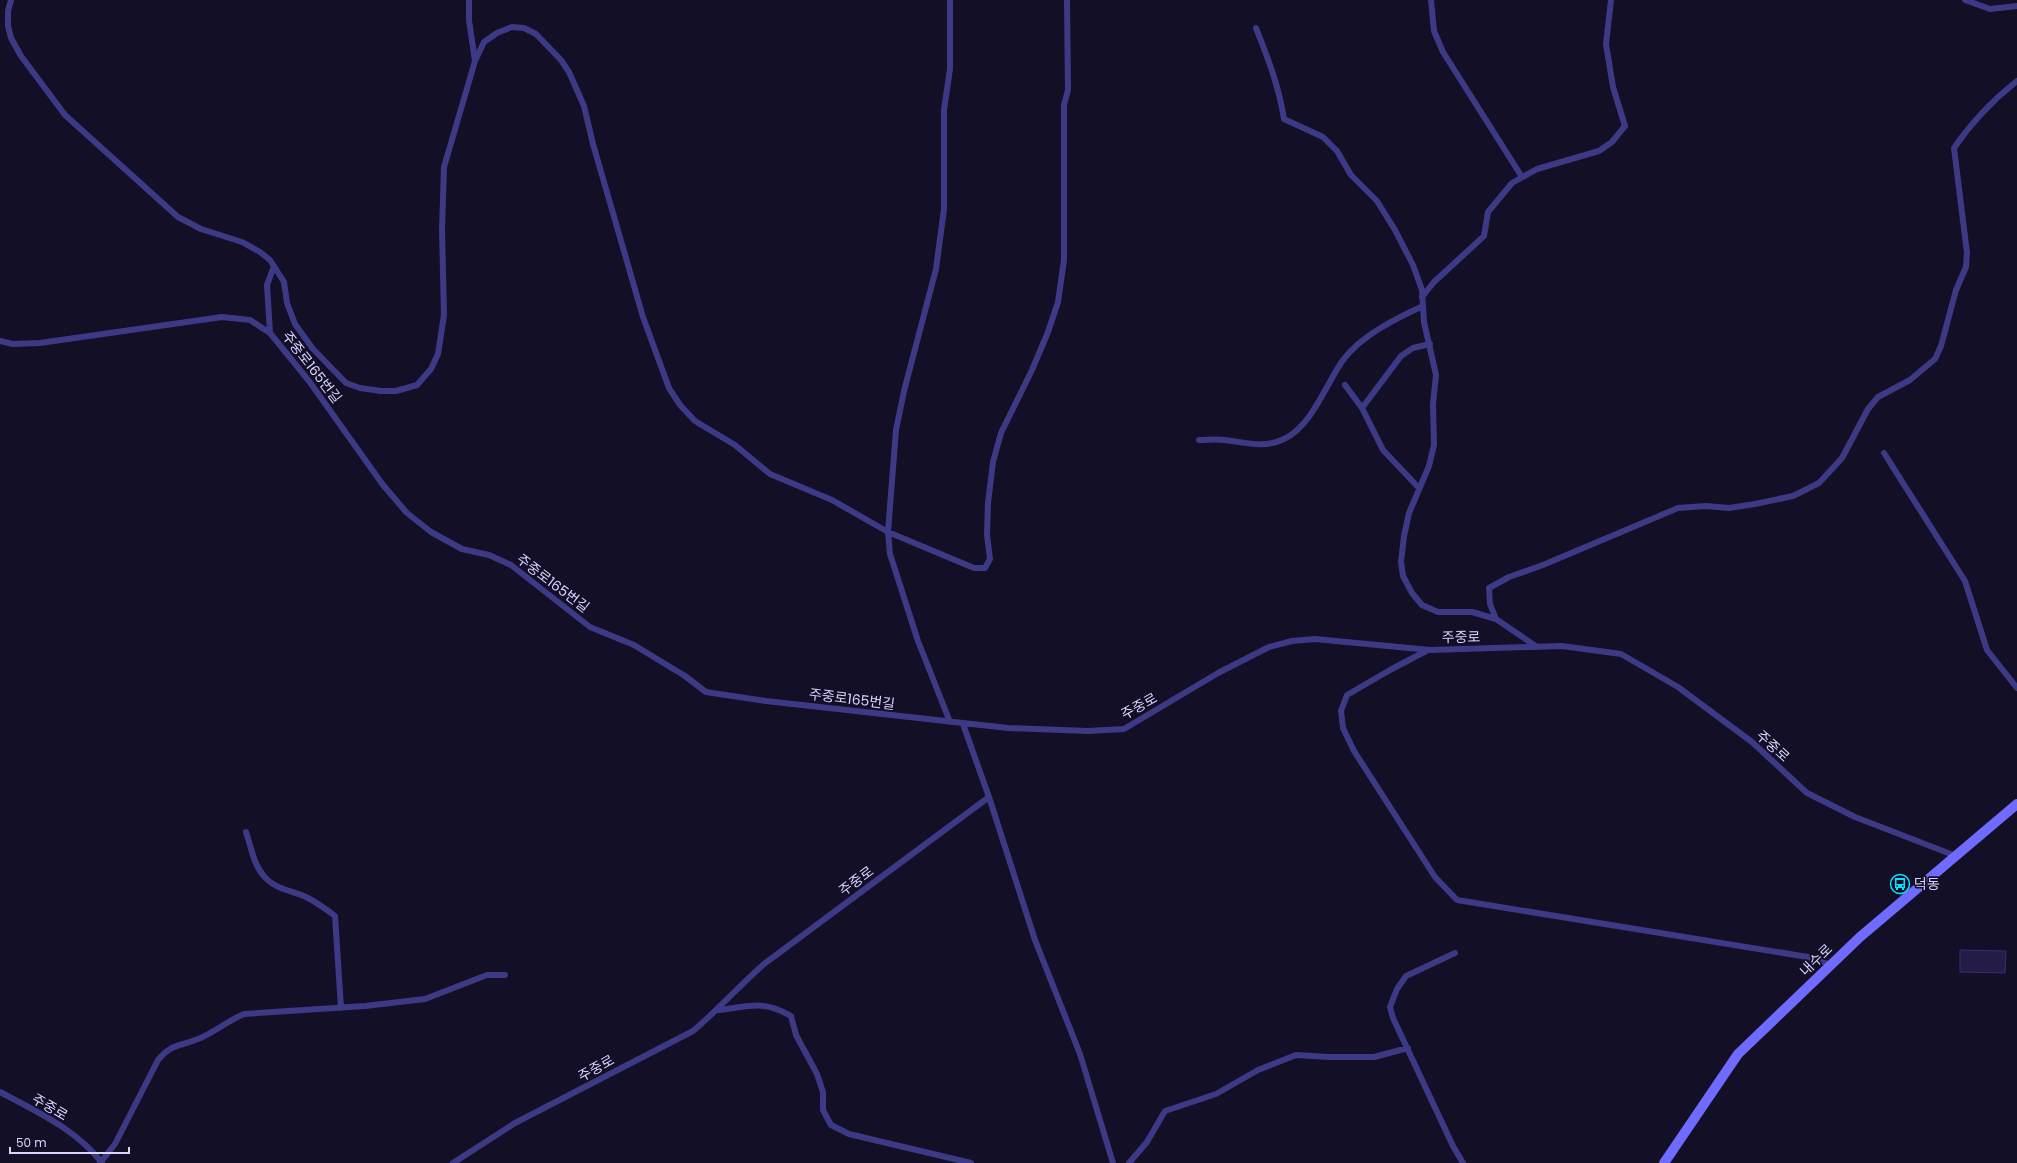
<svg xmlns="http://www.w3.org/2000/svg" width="2017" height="1163" viewBox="0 0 2017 1163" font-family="Poppins,'Noto Sans KR',sans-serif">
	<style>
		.building { fill: #241b47; stroke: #3b2d73 }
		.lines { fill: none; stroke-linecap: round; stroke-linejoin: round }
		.lane { stroke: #3d3a85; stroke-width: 6 }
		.secondary { stroke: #6f6bff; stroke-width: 10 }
		.labels { text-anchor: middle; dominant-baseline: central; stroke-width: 3.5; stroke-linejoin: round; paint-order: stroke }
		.street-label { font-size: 14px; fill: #d9d4ff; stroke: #130f26 }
		.poi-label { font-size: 14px; fill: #d9d4ff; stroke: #130f26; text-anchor: start }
	</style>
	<rect width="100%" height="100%" fill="#130f26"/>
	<path class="building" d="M 1960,950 L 2006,951 L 2005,973 L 1960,972 Z"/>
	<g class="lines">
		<path class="lane" d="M 11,0 L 8,11 L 8,26 L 11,38 L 21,56 L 65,115 L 178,217 L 201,229 L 242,242 L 260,252 L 270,260 L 284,282 L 287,303 L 295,324 L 313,349 L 346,383 L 360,388 L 381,391 L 396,391 L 417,385 L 431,369 L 438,354 L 444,315 L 442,230 L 444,167 L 475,61 L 484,42 L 497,33 L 512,27 L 524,28 L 536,34 L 561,60 L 569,72 L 584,106 L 593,144 L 643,317 L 669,388 L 680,405 L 695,421 L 735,445 L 770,474 L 832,500 L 888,532 L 974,568 L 985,568 L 990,559 L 987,535 L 988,503 L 993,462 L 1001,433 L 1032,370 L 1048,332 L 1058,302 L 1064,260 L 1064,105 L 1068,90 L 1067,0
			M 469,0 L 469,20 L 475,61
			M 1431,0 L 1434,31 L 1443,52 L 1522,177
			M 1965,0 L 1990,9 L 2017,6
			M 1256,28 C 1268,58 1279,87 1284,119 L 1323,137 L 1337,151 L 1351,175 L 1377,201 L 1395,230 L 1413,265 L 1422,290 L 1424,322 L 1436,375 L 1433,404 L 1434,445 L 1429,466 L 1409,513 L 1404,536 L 1401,562 L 1403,576 L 1412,593 L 1422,605 L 1438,612 L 1472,612 L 1496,619 L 1537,647
			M 1422,297 L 1434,282 L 1484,236 L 1488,212 L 1512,183 L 1537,169 L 1599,151 L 1612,142 L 1625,126 L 1613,87 L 1606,44 L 1611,0
			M 270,333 L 267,285 L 274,266
			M 0,341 L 13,344 L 40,343 L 222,317 L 250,320 L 270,333 L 309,381 L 383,485 L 407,513 L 431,532 L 462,549 L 489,555 L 511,565 L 590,627 L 634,645 L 685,676 L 706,692 L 766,701 L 1008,728 L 1088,731 L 1124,729 L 1218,673 L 1269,647 L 1292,641 L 1315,639 L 1430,650 L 1562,646 L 1621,654 L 1678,687 L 1752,742 L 1807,793 L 1855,817 L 1956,856
			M 1345,385 L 1362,408 L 1383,450 L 1419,488
			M 1362,408 L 1401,356 L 1413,348 L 1430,344
			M 1199,440 C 1207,440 1216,439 1224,440 C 1244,442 1264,449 1284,439 C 1312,426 1326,384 1343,360 C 1362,335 1395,319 1423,306
			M 1884,453 L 1965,581 L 1987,650 L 2017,688
			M 1496,619 L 1490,604 L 1489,588 L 1509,577 L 1543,565 L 1678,508 L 1706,506 L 1729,508 L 1755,504 L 1793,496 L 1819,483 L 1842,458 L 1868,409 L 1878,397 L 1910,380 L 1935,359 L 1941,346 L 1956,290 L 1966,267 L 1967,253 L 1954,148 C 1971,123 1993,100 2017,81
			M 1428,650 L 1390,670 L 1347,695 L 1341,711 L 1343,728 L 1354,751 L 1435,877 L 1457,900 L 1808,957 L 1831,965
			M 950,722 L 918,641 L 890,554 L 888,532 L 896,430 L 904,391 L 936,269 L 944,209 L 944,110 L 950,69 L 950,0
			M 989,797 L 1035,940 L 1080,1054 L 1113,1163
			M 246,832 C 251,846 253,863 263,875 C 274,889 290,890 306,897 C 316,902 326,909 335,916 L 341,1008
			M 1455,953 L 1406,976 L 1397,989 L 1390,1007 L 1393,1018 L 1453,1146 L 1463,1163
			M 718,1010 C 748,1007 762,999 791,1016 L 796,1035 L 817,1074 L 823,1092 L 823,1110 L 831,1125 L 849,1134 L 971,1163
			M 0,1092 C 36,1111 77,1130 102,1163
			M 100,1163 L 115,1144 L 158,1060 C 172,1043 179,1047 198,1039 C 214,1033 227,1021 244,1014 L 365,1006 L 425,999 L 487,975 L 505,975
			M 453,1163 L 515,1123 L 693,1031 C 718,1010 739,986 764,964 L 989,797 L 963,724
			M 1129,1163 L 1147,1142 L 1165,1111 L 1216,1094 L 1258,1070 L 1296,1055 L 1329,1057 L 1374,1057 L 1408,1048"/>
		<path class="secondary" d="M 1664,1163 L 1738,1054 L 1860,937 L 2017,804"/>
	</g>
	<defs>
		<symbol id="bus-ring" viewBox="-11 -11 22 22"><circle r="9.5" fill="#130f26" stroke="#00e5ff" stroke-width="1.5"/><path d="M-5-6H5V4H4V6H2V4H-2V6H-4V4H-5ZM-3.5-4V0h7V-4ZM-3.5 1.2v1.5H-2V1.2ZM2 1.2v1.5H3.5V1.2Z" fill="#00e5ff"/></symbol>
	</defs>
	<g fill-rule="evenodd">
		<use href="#bus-ring" x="1889" y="873" width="22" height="22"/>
	</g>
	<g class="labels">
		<g class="street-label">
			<text transform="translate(312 367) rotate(52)">주중로165번길</text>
			<text transform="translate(553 583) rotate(37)">주중로165번길</text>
			<text transform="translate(1461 637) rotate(-1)">주중로</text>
			<text transform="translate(852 699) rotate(7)">주중로165번길</text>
			<text transform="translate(1139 706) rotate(-29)">주중로</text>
			<text transform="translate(1773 746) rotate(42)">주중로</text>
			<text transform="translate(856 881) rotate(-37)">주중로</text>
			<text transform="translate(1816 960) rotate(-44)">내수로</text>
			<text transform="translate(596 1068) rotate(-29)">주중로</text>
			<text transform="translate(50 1107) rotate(30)">주중로</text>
		</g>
		<g class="poi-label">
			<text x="1914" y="884">덕동</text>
		</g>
	</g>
	<path d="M10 1147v6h119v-6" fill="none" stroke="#d9d4ff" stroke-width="2"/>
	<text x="16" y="1147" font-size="12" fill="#d9d4ff" stroke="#130f26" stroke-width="3" paint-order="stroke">50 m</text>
</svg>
